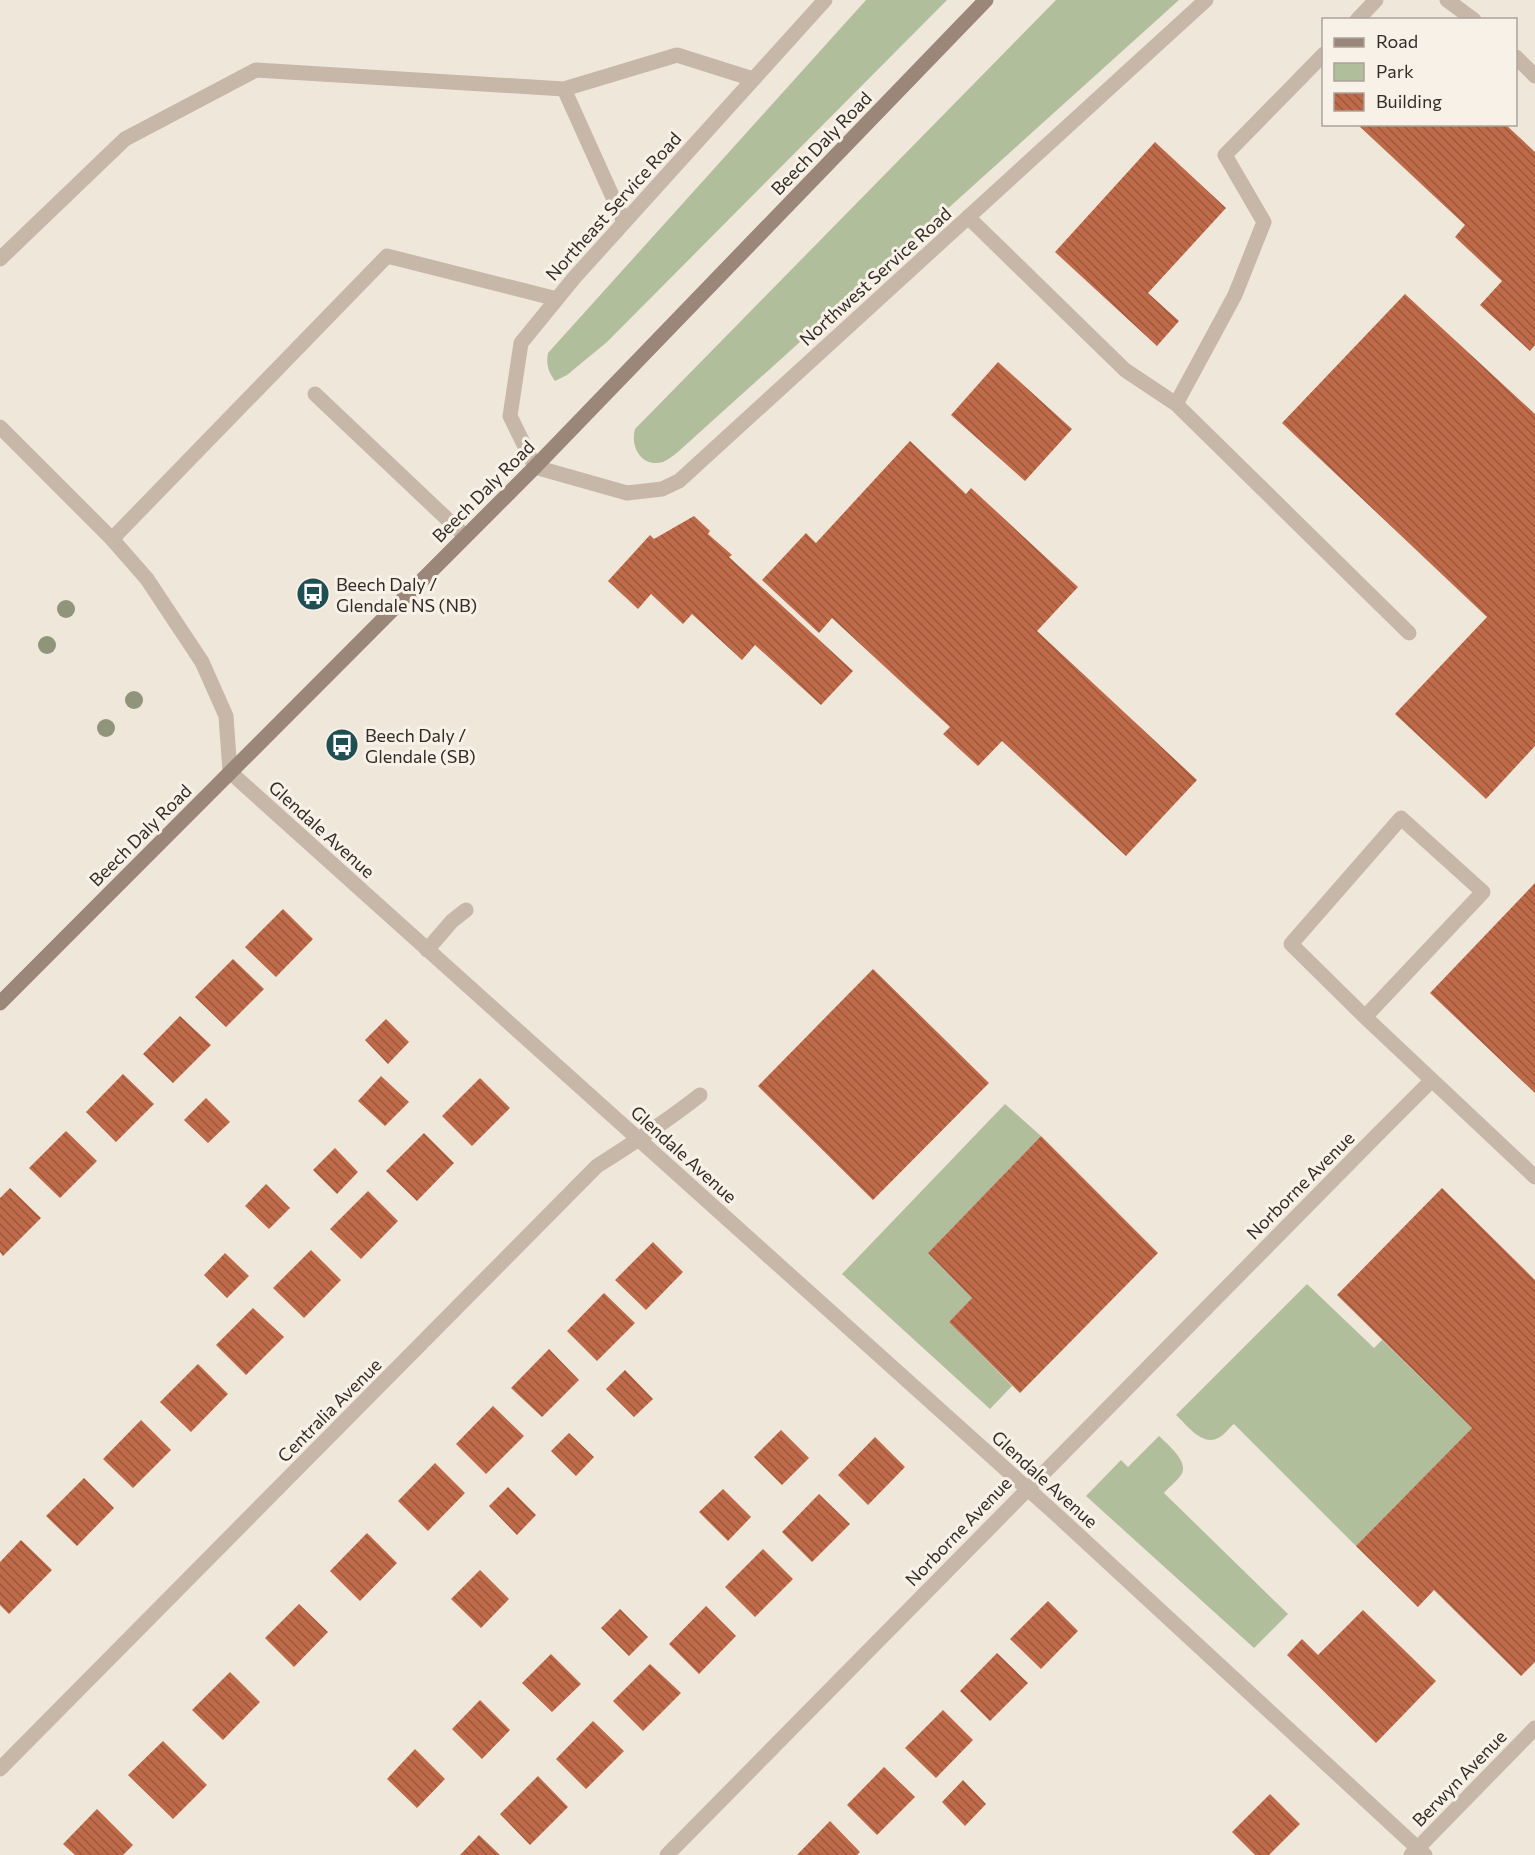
<svg xmlns="http://www.w3.org/2000/svg" width="1535" height="1855" viewBox="0 0 1535 1855" font-family="Commissioner,sans-serif">
	<style>
		.green { fill: #b1be9c }
		.building { fill: url(#building-back-hatch) }
		.lines { fill: none; stroke-linecap: round; stroke-linejoin: round }
		.lane { stroke: #c7b7a8; stroke-width: 15 }
		.street { stroke: #c7b7a8; stroke-width: 15 }
		.secondary { stroke: #9b8779; stroke-width: 15 }
		.tree { fill: #90947b }
		.labels { text-anchor: middle; dominant-baseline: central; stroke-width: 6; stroke-linejoin: round; paint-order: stroke }
		.street-label { font-size: 18px; fill: #342c27; stroke: #f8f1e7 }
		.poi-label { font-size: 18px; fill: #342c27; stroke: #f8f1e7; text-anchor: start }
	</style>
	<defs>
		<pattern id="building-back-hatch" width="6" height="6" patternUnits="userSpaceOnUse" patternTransform="scale(1.5)"><rect width="6" height="6" fill="#bf6b4a"/><path d="M-1 5l2 2M0 0l6 6M5-1l2 2" fill="none" stroke="#9c583e"/></pattern>
	</defs>
	<rect width="100%" height="100%" fill="#f0e7db"/>
	<path class="green" d="M 866,0 L 947,0 L 607,342 L 567,375 L 555,381 C 548,371 546,364 548,353 Z
		M 1056,0 L 1179,0 L 679,451 C 674,455 668,460 663,462 C 641,468 630,446 635,429 Z
		M 1005,1104 L 1041,1136 L 928,1253 L 972,1298 L 949,1322 L 1012,1386 L 990,1409 L 842,1274 Z
		M 1307,1284 L 1374,1348 L 1382,1340 L 1472,1428 L 1356,1546 L 1234,1424 C 1229,1428 1225,1434 1220,1437 C 1203,1448 1187,1425 1176,1415 Z
		M 1159,1436 C 1167,1444 1190,1462 1181,1475 C 1177,1481 1169,1487 1164,1493 L 1288,1614 L 1254,1648 L 1086,1496 L 1121,1460 L 1128,1467 Z"/>
	<path class="building" d="M 1357,124 L 1505,124 L 1535,152 L 1535,345 L 1530,351 L 1480,305 L 1502,281 L 1455,237 L 1465,225 Z
		M 1155,142 L 1226,208 L 1148,293 L 1179,321 L 1157,346 L 1055,252 Z
		M 1405,294 L 1535,414 L 1535,746 L 1486,799 L 1395,714 L 1487,617 L 1282,423 Z
		M 998,362 L 1072,429 L 1025,481 L 951,415 Z
		M 910,441 L 966,494 L 971,488 L 1078,587 L 1037,631 L 1197,780 L 1126,856 L 1002,741 L 978,766 L 943,734 L 950,727 L 832,618 L 819,633 L 762,580 L 806,533 L 816,543 Z
		M 694,516 L 710,531 L 708,534 L 732,555 L 729,557 L 853,671 L 821,705 L 755,645 L 742,660 L 692,614 L 683,624 L 651,594 L 638,609 L 608,581 L 650,535 L 654,539 Z
		M 1535,883 L 1535,1093 L 1430,993 Z
		M 283,909 L 313,939 L 276,977 L 245,947 Z
		M 233,959 L 264,989 L 226,1027 L 195,997 Z
		M 873,969 L 989,1083 L 873,1200 L 758,1086 Z
		M 180,1016 L 211,1045 L 173,1083 L 143,1054 Z
		M 386,1019 L 409,1042 L 388,1064 L 365,1040 Z
		M 123,1074 L 154,1104 L 116,1142 L 86,1112 Z
		M 381,1076 L 409,1102 L 385,1126 L 358,1101 Z
		M 480,1078 L 510,1108 L 472,1146 L 442,1116 Z
		M 206,1098 L 230,1122 L 208,1143 L 184,1120 Z
		M 66,1131 L 97,1161 L 60,1198 L 29,1168 Z
		M 424,1133 L 454,1163 L 417,1201 L 386,1171 Z
		M 1041,1136 L 1158,1253 L 1020,1393 L 949,1322 L 972,1298 L 928,1253 Z
		M 335,1148 L 358,1172 L 337,1194 L 313,1170 Z
		M 266,1184 L 290,1208 L 269,1229 L 245,1206 Z
		M 10,1188 L 41,1218 L 3,1256 L 0,1252 L 0,1198 Z
		M 1442,1188 L 1535,1280 L 1535,1662 L 1521,1676 L 1434,1590 L 1418,1607 L 1356,1546 L 1472,1428 L 1337,1295 Z
		M 368,1191 L 398,1221 L 361,1259 L 330,1229 Z
		M 653,1242 L 683,1272 L 646,1310 L 615,1280 Z
		M 311,1250 L 341,1280 L 304,1318 L 273,1288 Z
		M 225,1253 L 249,1276 L 227,1298 L 204,1275 Z
		M 604,1293 L 635,1323 L 597,1361 L 567,1331 Z
		M 253,1308 L 284,1337 L 246,1375 L 216,1345 Z
		M 549,1349 L 579,1380 L 542,1417 L 511,1388 Z
		M 198,1364 L 228,1394 L 191,1432 L 160,1402 Z
		M 625,1370 L 653,1399 L 634,1417 L 606,1389 Z
		M 493,1406 L 524,1436 L 486,1474 L 456,1444 Z
		M 141,1420 L 171,1450 L 133,1488 L 103,1459 Z
		M 781,1430 L 809,1458 L 782,1485 L 754,1457 Z
		M 569,1433 L 594,1457 L 576,1476 L 551,1451 Z
		M 875,1437 L 905,1467 L 868,1505 L 838,1475 Z
		M 435,1463 L 465,1493 L 428,1531 L 398,1501 Z
		M 84,1478 L 114,1508 L 77,1546 L 46,1516 Z
		M 508,1487 L 536,1515 L 517,1535 L 489,1506 Z
		M 723,1489 L 751,1517 L 728,1541 L 699,1512 Z
		M 819,1494 L 850,1524 L 812,1562 L 782,1532 Z
		M 367,1533 L 397,1563 L 360,1601 L 330,1571 Z
		M 21,1540 L 52,1570 L 9,1614 L 0,1605 L 0,1562 Z
		M 763,1549 L 793,1579 L 755,1617 L 725,1587 Z
		M 480,1570 L 509,1599 L 481,1628 L 451,1599 Z
		M 1048,1601 L 1078,1631 L 1041,1669 L 1010,1639 Z
		M 299,1604 L 328,1632 L 294,1667 L 265,1638 Z
		M 706,1606 L 736,1636 L 699,1674 L 669,1644 Z
		M 620,1609 L 648,1637 L 629,1656 L 601,1628 Z
		M 1363,1610 L 1436,1681 L 1376,1743 L 1287,1655 L 1302,1639 L 1318,1655 Z
		M 997,1653 L 1028,1683 L 990,1721 L 960,1691 Z
		M 551,1654 L 581,1684 L 552,1712 L 522,1683 Z
		M 650,1664 L 681,1693 L 643,1731 L 613,1701 Z
		M 230,1672 L 260,1702 L 223,1740 L 192,1710 Z
		M 480,1700 L 510,1730 L 482,1759 L 452,1729 Z
		M 943,1710 L 973,1740 L 936,1778 L 905,1748 Z
		M 593,1721 L 624,1751 L 586,1789 L 556,1759 Z
		M 163,1741 L 207,1785 L 173,1819 L 128,1775 Z
		M 415,1749 L 445,1779 L 417,1808 L 387,1779 Z
		M 884,1767 L 915,1797 L 877,1835 L 847,1805 Z
		M 538,1776 L 568,1807 L 530,1845 L 500,1814 Z
		M 963,1780 L 986,1804 L 965,1826 L 942,1802 Z
		M 1270,1794 L 1300,1824 L 1269,1855 L 1255,1855 L 1232,1832 Z
		M 97,1809 L 133,1845 L 123,1855 L 75,1855 L 63,1844 Z
		M 830,1821 L 860,1852 L 857,1855 L 797,1855 Z
		M 479,1835 L 500,1855 L 460,1855 Z"/>
	<g class="lines">
		<path class="lane" d="M 1447,0 L 1474,20
			M 1357,20 L 1376,0
			M 1324,54 L 1225,155 L 1264,222 L 1235,295 L 1176,404 L 1409,633
			M 1516,57 L 1535,76
			M 564,89 L 624,222
			M 968,217 L 1125,370 L 1176,404
			M 0,259 L 125,139 L 256,70 L 564,89 L 677,55 L 753,79
			M 315,394 L 465,536
			M 112,539 L 387,256 L 557,299
			M 1365,1017 L 1483,892 L 1401,818 L 1291,944 L 1365,1017 L 1535,1177
			M 1379,1133 L 1432,1080"/>
		<path class="street" d="M 825,0 L 574,278 L 521,343 L 510,416 L 535,467 L 627,493 L 662,489 L 679,481 L 1206,0
			M 0,427 L 112,539 L 147,579 L 202,662 L 226,716 L 230,772 L 1059,1517 L 1425,1855
			M 427,950 L 452,921 L 466,910
			M 0,1769 L 597,1166 C 632,1144 667,1121 700,1095
			M 667,1855 L 1379,1133
			M 1411,1855 L 1535,1728"/>
		<path class="secondary" d="M 0,1003 L 535,467 L 986,0"/>
	</g>
	<g class="tree">
		<circle cx="66" cy="609" r="9"/>
		<circle cx="47" cy="645" r="9"/>
		<circle cx="134" cy="700" r="9"/>
		<circle cx="106" cy="728" r="9"/>
	</g>
	<defs>
		<symbol id="bus-disc" viewBox="-11 -11 22 22"><circle r="9.5" fill="#1f4e53" stroke="#f8f1e7"/><path d="M-5-6H5V4H4V6H2V4H-2V6H-4V4H-5ZM-3.5-4V0h7V-4ZM-3.5 1.2v1.5H-2V1.2ZM2 1.2v1.5H3.5V1.2Z" fill="#fff"/></symbol>
	</defs>
	<g fill-rule="evenodd">
		<use href="#bus-disc" x="294" y="575" width="38" height="38"/>
		<use href="#bus-disc" x="323" y="726" width="38" height="38"/>
	</g>
	<g class="labels">
		<g class="street-label">
			<text transform="translate(821 143) rotate(-46)">Beech Daly Road</text>
			<text transform="translate(613 206) rotate(-48)">Northeast Service Road</text>
			<text transform="translate(875 276) rotate(-42)">Northwest Service Road</text>
			<text transform="translate(483 491) rotate(-45)">Beech Daly Road</text>
			<text transform="translate(322 829) rotate(42)">Glendale Avenue</text>
			<text transform="translate(140 835) rotate(-45)">Beech Daly Road</text>
			<text transform="translate(684 1154) rotate(42)">Glendale Avenue</text>
			<text transform="translate(1300 1185) rotate(-45)">Norborne Avenue</text>
			<text transform="translate(329 1410) rotate(-45)">Centralia Avenue</text>
			<text transform="translate(1045 1479) rotate(42)">Glendale Avenue</text>
			<text transform="translate(958 1531) rotate(-46)">Norborne Avenue</text>
			<text transform="translate(1459 1778) rotate(-46)">Berwyn Avenue</text>
		</g>
		<g class="poi-label">
			<text x="336" y="584">Beech Daly /<tspan x="336" dy="21">Glendale NS (NB)</tspan></text>
			<text x="365" y="735">Beech Daly /<tspan x="365" dy="21">Glendale (SB)</tspan></text>
		</g>
	</g>
	<rect x="1322" y="18" width="195" height="108" fill="#f8f1e7" stroke="#aaa29a" stroke-width="1.5"/>
	<rect x="1334" y="38" width="30" height="9" fill="#9b8779" stroke="#aaa29a" stroke-width="1.5"/>
	<text x="1376" y="48" font-size="18" fill="#342c27">Road</text>
	<rect x="1334" y="63" width="30" height="18" fill="#b1be9c" stroke="#aaa29a" stroke-width="1.5"/>
	<text x="1376" y="78" font-size="18" fill="#342c27">Park</text>
	<rect x="1334" y="93" width="30" height="18" fill="url(#building-back-hatch)" stroke="#aaa29a" stroke-width="1.5"/>
	<text x="1376" y="108" font-size="18" fill="#342c27">Building</text>
</svg>
